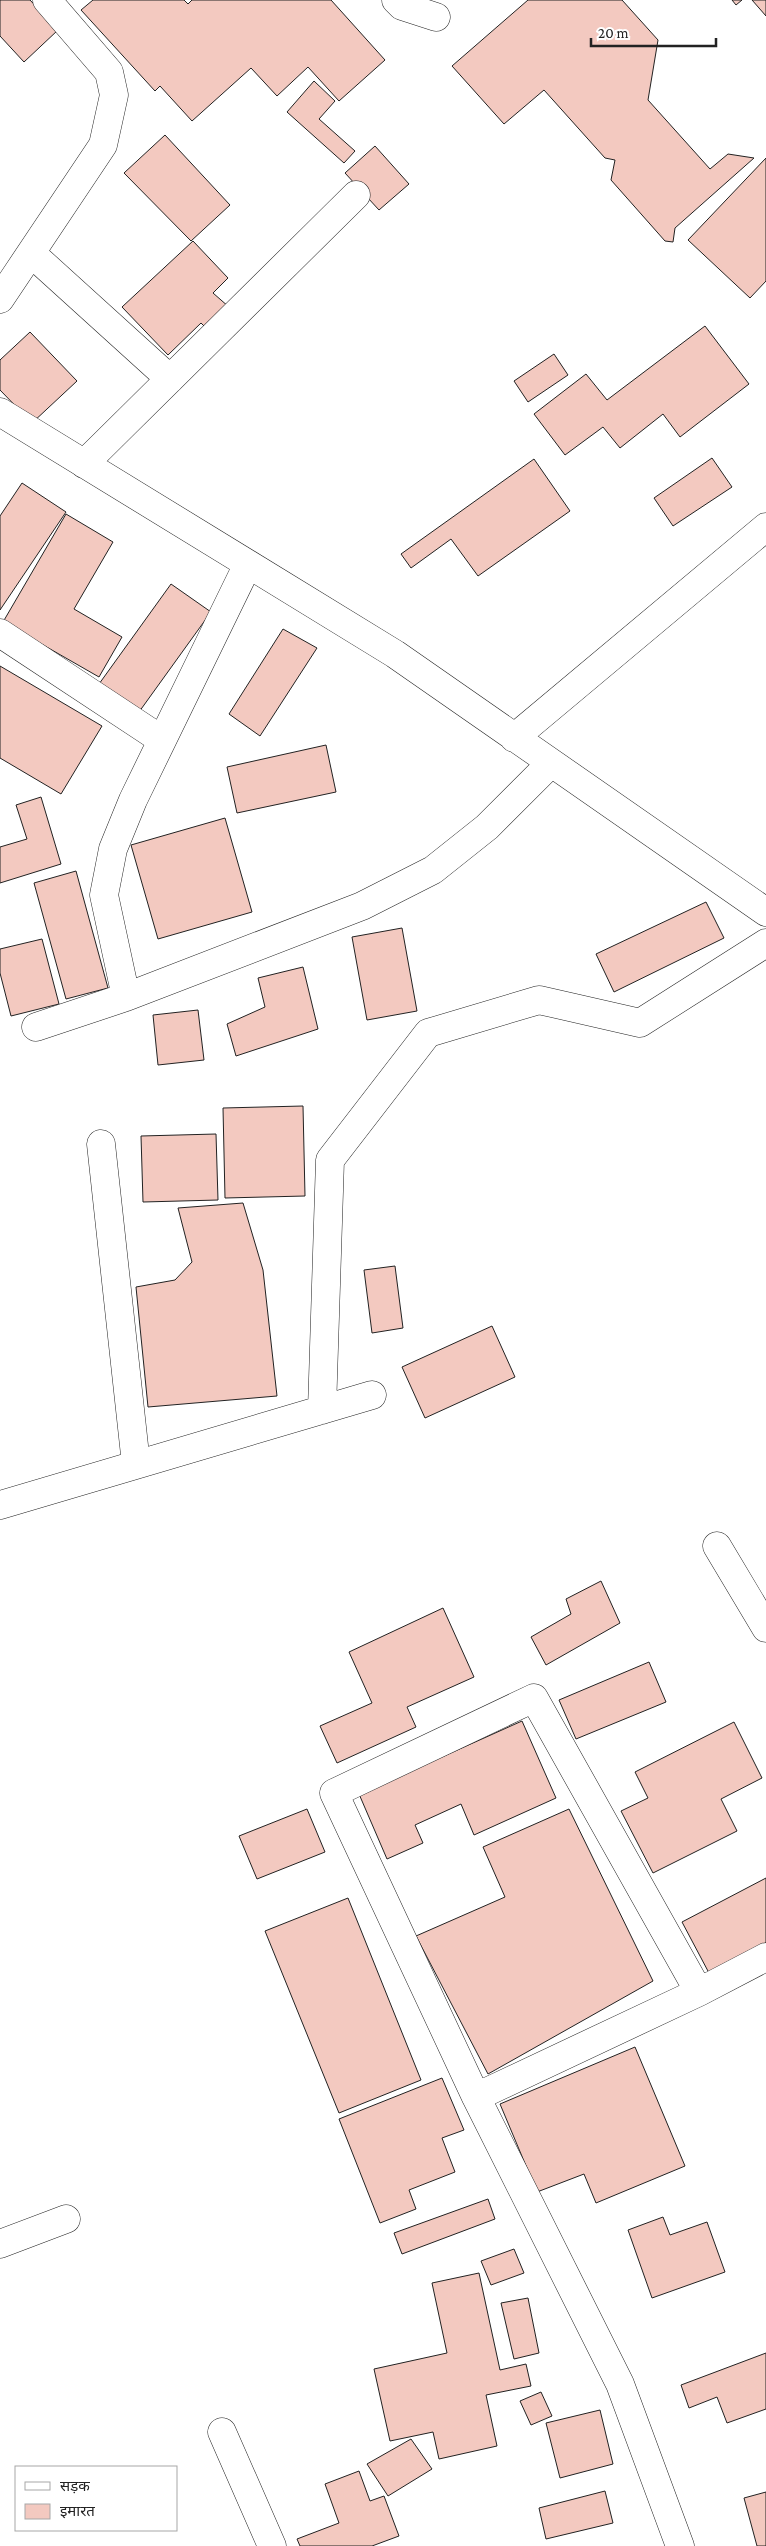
<svg xmlns="http://www.w3.org/2000/svg" width="766" height="2546" viewBox="0 0 766 2546" font-family="'Crimson Pro','Noto Sans Devanagari',serif">
	<style>
		.building { fill: #f3c9c0; stroke: #222 }
		.lines { fill: none; stroke-linecap: round; stroke-linejoin: round }
		.street-casing { stroke: #222; stroke-width: 29 }
		.street { stroke: #fff; stroke-width: 28 }
	</style>
	<rect width="100%" height="100%" fill="#fff"/>
	<path class="building" d="M 0,0 L 30,0 L 58,30 L 24,62 L 0,36 Z
		M 93,0 L 184,0 L 188,4 L 192,0 L 331,0 L 385,60 L 339,101 L 308,67 L 277,96 L 251,68 L 192,121 L 160,86 L 155,91 L 81,10 Z
		M 528,0 L 622,0 L 658,40 L 648,100 L 710,169 L 728,154 L 754,158 L 675,228 L 673,242 L 665,241 L 611,180 L 615,160 L 605,158 L 544,90 L 504,124 L 452,66 Z
		M 732,0 L 742,0 L 736,5 Z
		M 752,0 L 766,0 L 766,16 Z
		M 314,81 L 335,101 L 319,119 L 355,151 L 344,163 L 287,112 Z
		M 165,135 L 230,205 L 191,241 L 124,173 Z
		M 375,146 L 409,184 L 379,210 L 345,173 Z
		M 766,158 L 766,281 L 750,298 L 688,240 Z
		M 193,241 L 228,278 L 213,293 L 229,307 L 208,330 L 201,323 L 168,355 L 122,307 Z
		M 705,326 L 749,384 L 680,437 L 663,414 L 620,448 L 603,427 L 565,455 L 534,414 L 586,374 L 607,400 Z
		M 30,332 L 77,381 L 32,423 L 0,390 L 0,360 Z
		M 554,354 L 568,375 L 528,402 L 514,381 Z
		M 712,458 L 732,487 L 673,526 L 654,498 Z
		M 534,459 L 570,511 L 478,576 L 451,539 L 411,568 L 401,554 Z
		M 22,483 L 66,512 L 0,610 L 0,516 Z
		M 66,514 L 113,542 L 74,609 L 122,637 L 99,677 L 3,622 Z
		M 171,584 L 211,612 L 139,712 L 99,684 Z
		M 283,629 L 317,648 L 260,736 L 229,714 Z
		M 0,666 L 102,726 L 61,794 L 0,758 Z
		M 326,745 L 336,792 L 237,813 L 227,767 Z
		M 41,797 L 61,864 L 0,883 L 0,847 L 27,839 L 16,805 Z
		M 225,818 L 252,912 L 158,939 L 131,845 Z
		M 76,871 L 108,988 L 66,999 L 34,883 Z
		M 706,902 L 724,938 L 614,992 L 596,954 Z
		M 402,928 L 417,1011 L 367,1020 L 352,937 Z
		M 42,939 L 59,1004 L 11,1016 L 0,973 L 0,949 Z
		M 303,967 L 318,1029 L 236,1056 L 227,1024 L 265,1007 L 258,978 Z
		M 198,1010 L 204,1060 L 158,1065 L 153,1015 Z
		M 303,1106 L 305,1196 L 225,1198 L 223,1108 Z
		M 216,1134 L 218,1200 L 143,1202 L 141,1136 Z
		M 243,1203 L 263,1270 L 277,1396 L 148,1407 L 136,1287 L 175,1280 L 192,1262 L 178,1208 Z
		M 395,1266 L 403,1328 L 372,1333 L 364,1270 Z
		M 492,1326 L 515,1377 L 425,1418 L 402,1367 Z
		M 601,1581 L 620,1623 L 546,1665 L 531,1637 L 571,1614 L 566,1599 Z
		M 443,1608 L 474,1677 L 407,1707 L 416,1727 L 337,1763 L 320,1726 L 372,1703 L 349,1652 Z
		M 649,1662 L 666,1702 L 576,1739 L 559,1700 Z
		M 522,1721 L 556,1798 L 474,1835 L 461,1804 L 415,1825 L 423,1843 L 387,1859 L 359,1794 Z
		M 734,1722 L 762,1778 L 721,1799 L 737,1831 L 653,1873 L 621,1811 L 648,1798 L 635,1772 Z
		M 307,1809 L 325,1852 L 257,1879 L 239,1836 Z
		M 569,1809 L 653,1981 L 488,2074 L 416,1936 L 505,1897 L 483,1847 Z
		M 766,1878 L 766,1943 L 709,1973 L 682,1922 Z
		M 348,1898 L 421,2080 L 339,2113 L 265,1931 Z
		M 635,2047 L 685,2166 L 596,2203 L 584,2174 L 537,2192 L 500,2104 Z
		M 442,2078 L 464,2130 L 442,2138 L 455,2172 L 409,2190 L 416,2209 L 380,2223 L 339,2119 Z
		M 488,2199 L 495,2219 L 402,2254 L 394,2233 Z
		M 663,2217 L 670,2235 L 707,2222 L 725,2272 L 652,2298 L 628,2230 Z
		M 514,2249 L 524,2273 L 491,2285 L 481,2261 Z
		M 479,2273 L 500,2370 L 526,2364 L 531,2386 L 486,2395 L 497,2446 L 439,2459 L 433,2432 L 390,2441 L 374,2369 L 447,2353 L 432,2283 Z
		M 528,2298 L 539,2353 L 514,2359 L 501,2303 Z
		M 766,2353 L 766,2409 L 727,2423 L 717,2397 L 689,2408 L 681,2385 Z
		M 541,2392 L 552,2416 L 531,2425 L 520,2401 Z
		M 600,2410 L 613,2464 L 560,2478 L 546,2423 Z
		M 411,2439 L 432,2469 L 388,2496 L 367,2464 Z
		M 359,2471 L 370,2501 L 384,2496 L 399,2536 L 372,2546 L 300,2546 L 297,2539 L 339,2523 L 325,2484 Z
		M 605,2491 L 613,2523 L 546,2539 L 539,2508 Z
		M 766,2492 L 766,2546 L 757,2546 L 744,2498 Z"/>
	<g class="lines">
		<defs>
			<path id="street" d="M 396,0 L 402,6 L 436,17
				M 31,253 L 170,379
				M 0,299 L 103,145 L 114,95 L 109,72 L 47,0
				M 0,412 L 395,654 L 766,912
				M 84,464 L 356,195
				M 0,633 L 162,740
				M 514,738 L 766,527
				M 126,997 L 104,895 L 113,849 L 133,800 L 248,564
				M 36,1027 L 126,997 L 362,906 L 433,870 L 487,827 L 551,763
				M 101,1144 L 136,1464
				M 322,1410 L 330,1160 L 428,1033 L 539,1000 L 640,1023 L 766,943
				M 0,1505 L 372,1395
				M 717,1546 L 766,1628
				M 699,1992 L 766,1957
				M 476,2097 L 699,1992 L 534,1698 L 334,1793 L 476,2097 L 620,2384 L 680,2546
				M 0,2244 L 66,2219
				M 222,2432 L 272,2546"/>
		</defs>
		<use href="#street" class="street-casing"/>
		<use href="#street" class="street"/>
	</g>
	<rect x="15" y="2466" width="162" height="65" fill="#ffffff" stroke="#a7a7a7"/>
	<rect x="25" y="2482" width="25" height="8" fill="#ffffff" stroke="#a7a7a7"/>
	<text x="60" y="2491" font-size="15" fill="#222222">सड़क</text>
	<rect x="25" y="2504" width="25" height="15" fill="#f3c9c0" stroke="#a7a7a7"/>
	<text x="60" y="2516" font-size="15" fill="#222222">इमारत</text>
	<path d="M591 38v8h125v-8" fill="none" stroke="#222222" stroke-width="2.5"/>
	<text x="598" y="38" font-size="15" fill="#222222" stroke="#ffffff" stroke-width="4" paint-order="stroke">20 m</text>
</svg>
